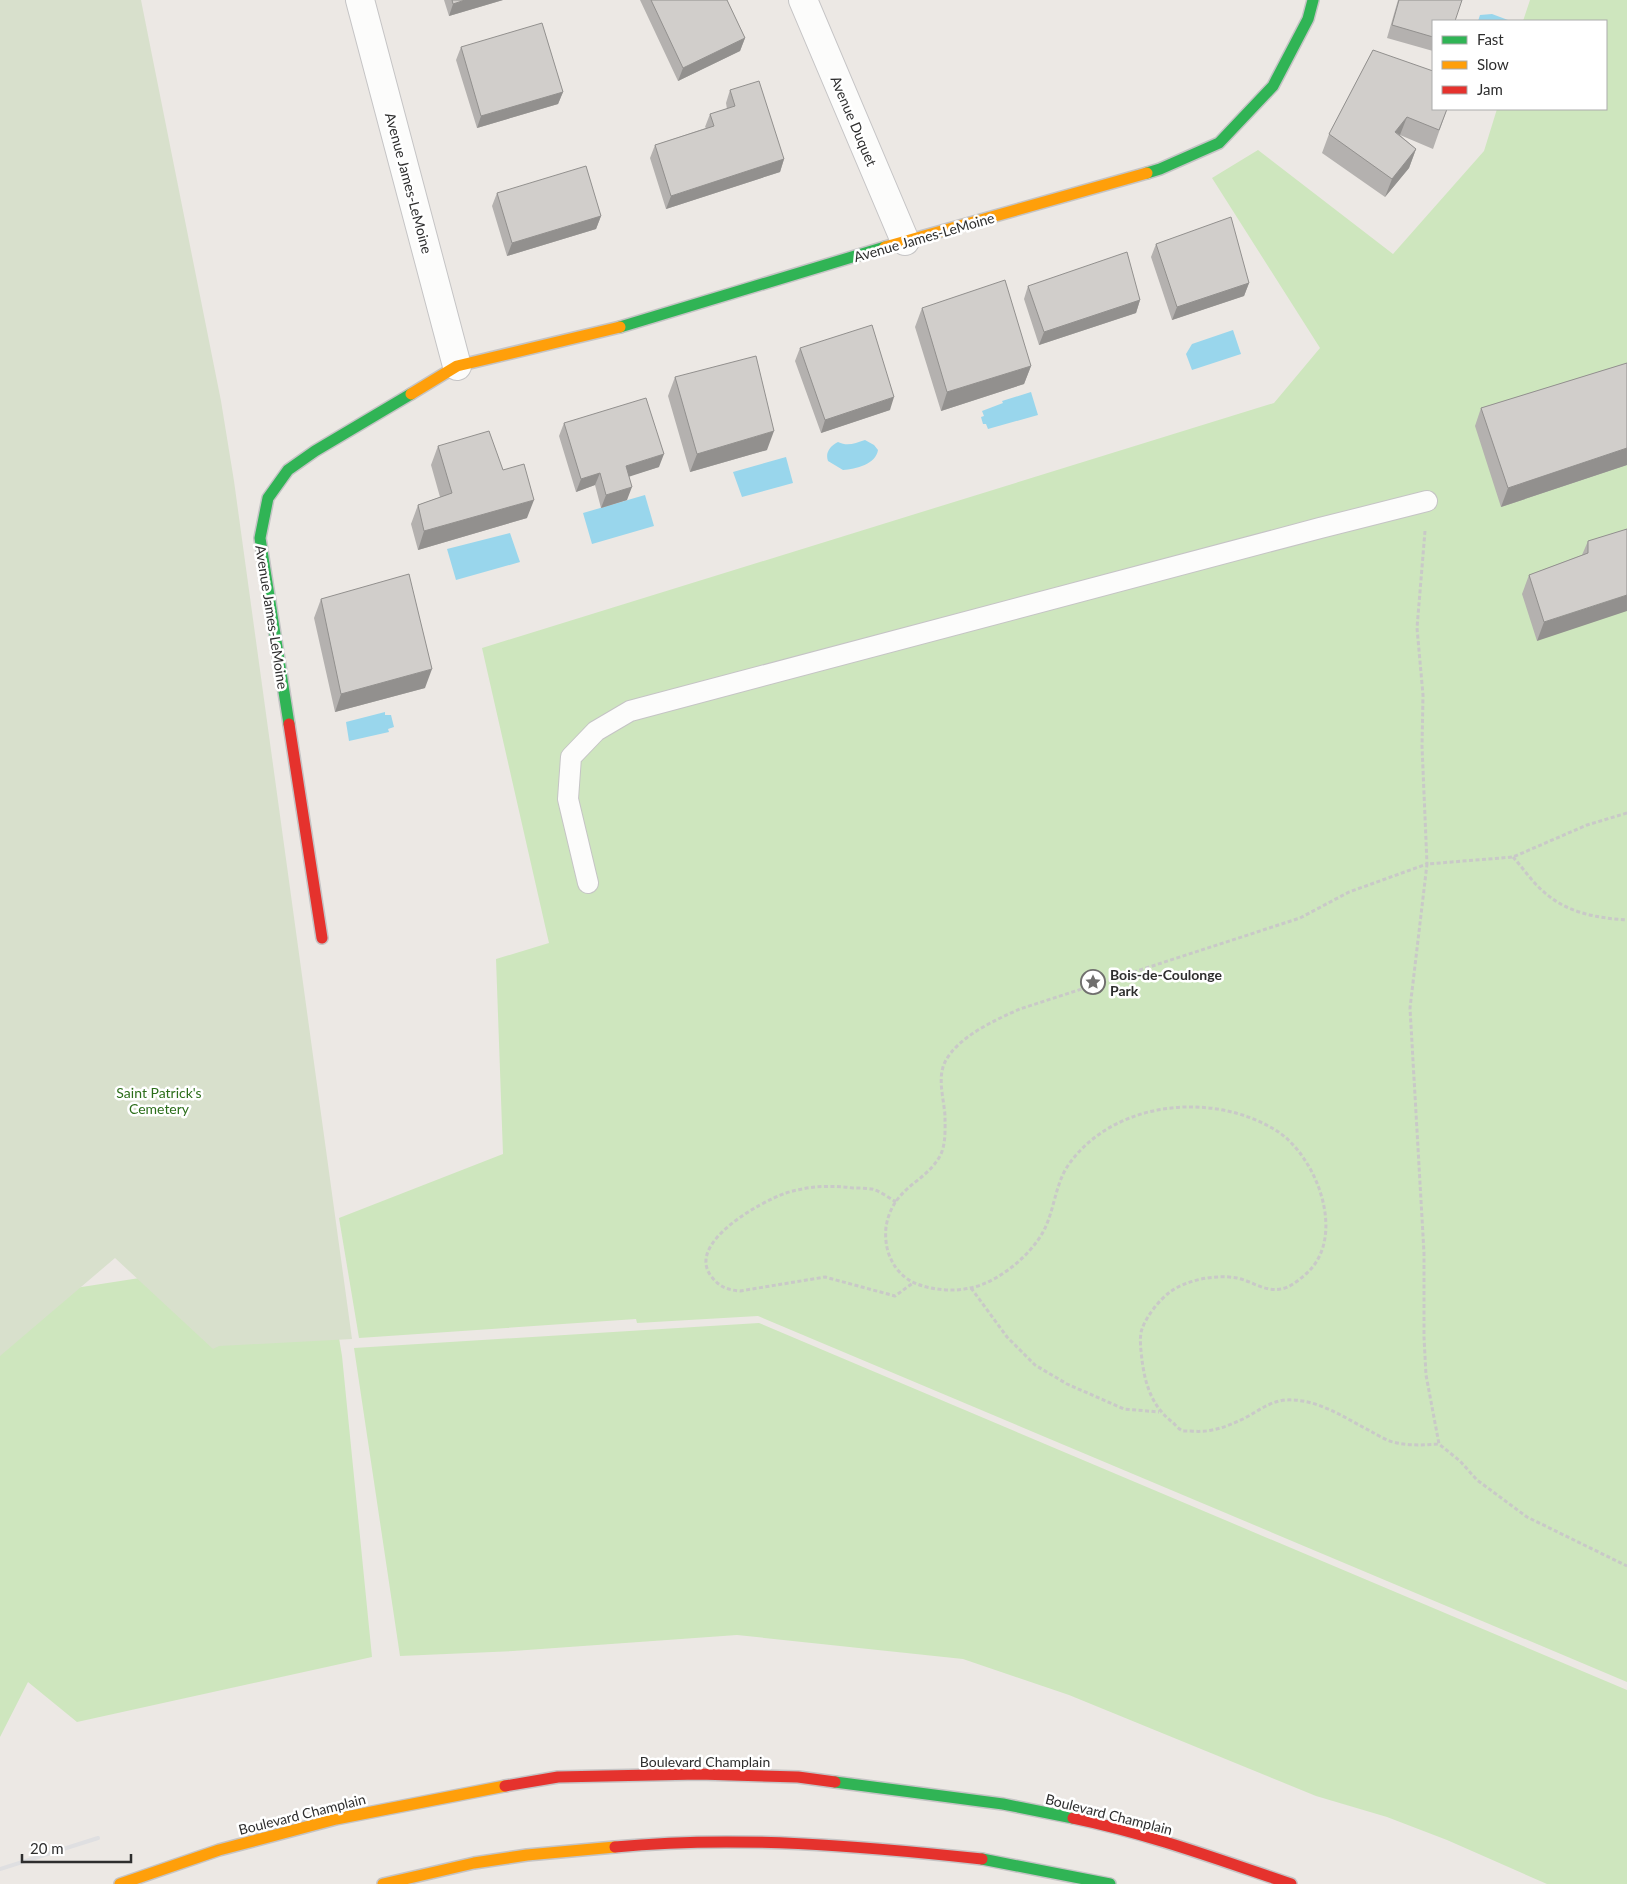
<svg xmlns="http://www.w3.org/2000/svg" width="1627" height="1884" viewBox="0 0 1627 1884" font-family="Lato,sans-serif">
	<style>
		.green { fill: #cee6be }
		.cemetery { fill: #d8e0cc }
		.water { fill: #99d6ec }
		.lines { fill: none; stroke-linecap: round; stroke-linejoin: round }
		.lane-casing { stroke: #c5c4c5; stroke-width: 22 }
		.street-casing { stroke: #c5c4c5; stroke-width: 30 }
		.fast-casing { stroke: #c5c4c5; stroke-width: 14 }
		.slow-casing { stroke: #c5c4c5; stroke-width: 14 }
		.jam-casing { stroke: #c5c4c5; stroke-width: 14 }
		.path { stroke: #c9c9c8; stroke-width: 3; stroke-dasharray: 4 2.5; stroke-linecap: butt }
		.lane { stroke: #fcfcfb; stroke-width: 20 }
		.street { stroke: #fcfcfb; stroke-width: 28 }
		.fast { stroke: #30b455; stroke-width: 11 }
		.slow { stroke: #ff9f0a; stroke-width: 11 }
		.jam { stroke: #e5322d; stroke-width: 11 }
		.rail { stroke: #dfdfe1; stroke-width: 4 }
		.wall { fill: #b4b1af }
		.shaded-wall { fill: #92908e }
		.building { fill: #d1cecb; stroke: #92908e }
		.labels { text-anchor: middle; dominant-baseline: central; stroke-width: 5; stroke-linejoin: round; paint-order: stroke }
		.street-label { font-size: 14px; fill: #2e2e2e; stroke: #fff }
		.poi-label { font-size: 14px; font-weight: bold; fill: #2e2e2e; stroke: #fff; text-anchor: start }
		.park-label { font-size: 14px; fill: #2c6e1b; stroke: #fff }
	</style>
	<rect width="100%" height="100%" fill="#ece8e4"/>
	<path class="green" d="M 1530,0 L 1627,0 L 1627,1682 L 758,1316 L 637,1323 L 636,1319 L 359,1338 L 339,1218 L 503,1154 L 496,959 L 549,943 L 482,648 L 1274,403 L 1320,348 L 1212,178 L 1258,150 L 1393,254 L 1484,151 L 1497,109 L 1606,109 L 1606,21 L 1523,21 Z
		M 0,755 L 257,844 L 342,1356 L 372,1657 L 77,1722 L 28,1682 L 0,1737 L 0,1308 L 11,1298 L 191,1270 Z
		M 759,1323 L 1627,1690 L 1627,1884 L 1547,1884 L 1447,1840 L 1387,1817 L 1316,1796 L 1069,1695 L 963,1659 L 737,1635 L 513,1651 L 400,1656 L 354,1348 Z"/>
	<path class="cemetery" d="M 0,0 L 141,0 L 221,401 L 234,481 L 352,1339 L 219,1346 L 213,1349 L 115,1258 L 0,1356 Z"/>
	<path class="water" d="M 1492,14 L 1508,20 L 1507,21 L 1478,21 L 1480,15 Z
		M 1233,330 L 1241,354 L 1192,370 L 1186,354 L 1192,344 Z
		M 1031,392 L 1038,415 L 988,429 L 986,424 L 983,424 L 981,417 L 984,416 L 982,411 L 1003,403 L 1002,401 Z
		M 865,440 L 874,445 L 878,450 C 876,464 856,469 843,470 L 828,461 C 825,453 830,446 838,442 C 848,447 855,443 865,440 Z
		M 786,457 L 793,483 L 742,497 L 733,472 Z
		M 645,495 L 654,526 L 592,544 L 583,513 Z
		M 510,533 L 520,562 L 456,580 L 447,549 Z
		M 385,712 L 385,715 L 391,715 L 394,727 L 388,729 L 389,732 L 349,741 L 346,722 Z"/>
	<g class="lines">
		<defs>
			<path id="lane" d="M 588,883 L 568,799 L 571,757 L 596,731 L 630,711 L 1320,528 L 1427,501"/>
			<path id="street" d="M 360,0 L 457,366
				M 803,0 L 905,241"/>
			<path id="fast" d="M 1147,173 L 1160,169 L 1219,143 L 1273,86 L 1308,19 L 1313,0
				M 620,327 L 885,247
				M 289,724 L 260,538 L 268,498 L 288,470 L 315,451 L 411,394
				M 835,1782 L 1003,1804 L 1073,1818
				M 982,1859 L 1110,1884"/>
			<path id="slow" d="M 885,247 L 1147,173
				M 411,394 L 457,366 L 620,327
				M 120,1884 L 219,1850 L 336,1819 L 505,1786
				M 383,1884 L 474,1863 L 527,1855 L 615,1847"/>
			<path id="jam" d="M 289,724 L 322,938
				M 505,1786 L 558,1777 L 699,1774 L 798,1777 L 835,1782
				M 1073,1818 C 1147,1833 1220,1860 1291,1884
				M 615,1847 C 737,1835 860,1846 982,1859"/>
		</defs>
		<use href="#lane" class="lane-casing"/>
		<use href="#street" class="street-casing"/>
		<use href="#fast" class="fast-casing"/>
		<use href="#slow" class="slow-casing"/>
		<use href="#jam" class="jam-casing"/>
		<path class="path" d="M 1425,531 L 1417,628 L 1423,695 L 1422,746 L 1427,864 L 1349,892 L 1300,918 L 1020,1009 C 997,1019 957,1037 945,1062 C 937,1078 944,1099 945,1116 C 945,1128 946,1142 941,1154 C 926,1184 893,1185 886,1227 C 885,1237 886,1248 890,1257 C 895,1269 904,1279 917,1284 C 933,1290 954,1292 970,1288 C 997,1283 1030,1256 1043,1232 C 1054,1212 1055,1186 1067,1167 C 1111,1101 1212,1090 1277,1131 C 1317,1157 1347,1236 1307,1273 C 1300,1279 1290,1288 1281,1289 C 1264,1292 1252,1281 1237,1278 C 1216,1274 1186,1280 1170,1292 C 1159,1300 1146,1317 1142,1329 C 1139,1337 1141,1351 1142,1360 C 1145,1384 1152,1406 1171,1421 C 1175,1424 1178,1429 1183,1431 C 1186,1431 1188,1431 1191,1431 C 1210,1433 1226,1427 1243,1419 C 1257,1412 1268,1402 1285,1400 C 1317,1398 1345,1418 1372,1432 C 1378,1435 1385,1440 1393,1442 C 1408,1446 1424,1445 1439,1444
			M 1627,813 L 1587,825 L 1513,857 L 1427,864 L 1410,1008 L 1424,1253 L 1424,1337 L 1426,1375 L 1439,1444 L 1460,1461 L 1477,1480 L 1527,1517 L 1627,1566
			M 1513,857 C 1523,868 1532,882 1544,892 C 1567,913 1597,918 1627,920
			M 896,1202 C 889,1198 880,1191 872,1189 C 866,1188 859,1188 853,1188 C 830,1185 808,1186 786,1193 C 760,1202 686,1243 711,1276 C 719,1287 728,1290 740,1291 L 825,1277 L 895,1296 L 913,1283
			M 971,1288 L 1007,1337 L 1035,1365 L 1067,1384 L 1124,1409 L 1159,1412"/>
		<use href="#lane" class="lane"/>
		<use href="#street" class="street"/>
		<use href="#fast" class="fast"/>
		<use href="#slow" class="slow"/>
		<use href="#jam" class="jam"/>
		<path class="rail" d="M 0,1869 L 98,1838"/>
	</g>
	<path class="wall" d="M 444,0 L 503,0 L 449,16 Z
		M 640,0 L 727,0 L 745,38 L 740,51 L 678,81 Z
		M 1398,0 L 1462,0 L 1433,21 L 1433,51 L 1387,38 Z
		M 461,47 L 563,92 L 558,104 L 477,128 L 456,60 Z
		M 1373,50 L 1447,109 L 1433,149 L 1400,135 L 1416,149 L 1409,168 L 1385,197 L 1322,153 L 1329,134 Z
		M 730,90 L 784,159 L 780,172 L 666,209 L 650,158 L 655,145 L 706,128 L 705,127 L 710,114 L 727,109 L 726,103 Z
		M 497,193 L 601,216 L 596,229 L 507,256 L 492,206 Z
		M 1156,244 L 1249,283 L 1244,296 L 1172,320 L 1151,257 Z
		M 1028,286 L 1140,300 L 1136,313 L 1039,345 L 1024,299 Z
		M 922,308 L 1031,366 L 1024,384 L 941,411 L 915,327 Z
		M 800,348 L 890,410 L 821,433 L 795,361 Z
		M 1627,363 L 1627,465 L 1501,507 L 1475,426 L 1481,408 Z
		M 675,377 L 767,450 L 690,472 L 668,396 Z
		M 564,423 L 659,467 L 629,476 L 627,500 L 601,508 L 595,485 L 576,492 L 559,436 Z
		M 438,446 L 527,518 L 418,550 L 411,524 L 418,505 L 440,497 L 431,465 Z
		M 1627,529 L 1537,641 L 1522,594 L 1529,575 L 1582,555 L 1588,541 Z
		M 321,599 L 425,688 L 335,712 L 314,618 Z"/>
	<path class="shaded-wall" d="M 465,0 L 503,0 L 449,16 L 453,4 Z
		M 745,38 L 740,51 L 678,81 L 683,68 Z
		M 563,92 L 558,104 L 477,128 L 481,116 Z
		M 1407,117 L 1400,135 L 1395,132 Z
		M 1416,149 L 1409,168 L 1385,197 L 1392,179 Z
		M 784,159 L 780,172 L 666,209 L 671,196 Z
		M 601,216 L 596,229 L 507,256 L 512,243 Z
		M 1249,283 L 1244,296 L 1172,320 L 1177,307 Z
		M 1140,300 L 1136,313 L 1039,345 L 1044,332 Z
		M 1031,366 L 1024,384 L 941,411 L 947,392 Z
		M 894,397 L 890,410 L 821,433 L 825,420 Z
		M 774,431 L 767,450 L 690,472 L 697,454 Z
		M 1627,448 L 1627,465 L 1501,507 L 1508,488 Z
		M 664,454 L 659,467 L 622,479 L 626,466 Z
		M 600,473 L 595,485 L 576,492 L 581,479 Z
		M 632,487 L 627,500 L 601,508 L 606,495 Z
		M 534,500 L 527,518 L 418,550 L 424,531 Z
		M 1627,595 L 1627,611 L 1537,641 L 1544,622 Z
		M 432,669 L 425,688 L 335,712 L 341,694 Z"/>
	<path class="building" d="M 452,0 L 465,0 L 453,4 Z
		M 651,0 L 727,0 L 745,38 L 683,68 Z
		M 1399,0 L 1462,0 L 1455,21 L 1433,21 L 1433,37 L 1392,25 Z
		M 542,23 L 563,92 L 481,116 L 461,47 Z
		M 1373,50 L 1433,71 L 1433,109 L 1447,109 L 1439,130 L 1407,117 L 1395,132 L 1416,149 L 1392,179 L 1329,134 Z
		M 759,81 L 784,159 L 671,196 L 655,145 L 714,126 L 710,114 L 735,106 L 730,90 Z
		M 586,166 L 601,216 L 512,243 L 497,193 Z
		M 1231,217 L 1249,283 L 1177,307 L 1156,244 Z
		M 1127,252 L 1140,300 L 1044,332 L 1028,286 Z
		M 1005,280 L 1031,366 L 947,392 L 922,308 Z
		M 872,325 L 894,397 L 825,420 L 800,348 Z
		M 756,356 L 774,431 L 697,454 L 675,377 Z
		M 1627,363 L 1627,448 L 1508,488 L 1481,408 Z
		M 646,398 L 664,454 L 626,466 L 632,487 L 606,495 L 600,473 L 581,479 L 564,423 Z
		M 489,431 L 503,470 L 524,464 L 534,500 L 424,531 L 418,505 L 452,493 L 438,446 Z
		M 1627,529 L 1627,595 L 1544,622 L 1529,575 L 1588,553 L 1588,541 Z
		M 409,574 L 432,669 L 341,694 L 321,599 Z"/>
	<defs>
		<symbol id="sight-ring" viewBox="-11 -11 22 22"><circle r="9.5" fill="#fff" stroke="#706f6e" stroke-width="1.5"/><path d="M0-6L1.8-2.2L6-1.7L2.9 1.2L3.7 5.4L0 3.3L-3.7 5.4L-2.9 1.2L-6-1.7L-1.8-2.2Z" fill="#706f6e"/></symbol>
	</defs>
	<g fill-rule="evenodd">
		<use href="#sight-ring" x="1079" y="968" width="28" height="28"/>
	</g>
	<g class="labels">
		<g class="street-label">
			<text transform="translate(854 121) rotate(67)">Avenue Duquet</text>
			<text transform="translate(409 183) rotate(75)">Avenue James-LeMoine</text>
			<text transform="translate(924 237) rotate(-16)">Avenue James-LeMoine</text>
			<text transform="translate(272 617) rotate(81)">Avenue James-LeMoine</text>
			<text x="705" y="1761">Boulevard Champlain</text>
			<text transform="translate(302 1814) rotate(-14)">Boulevard Champlain</text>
			<text transform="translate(1109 1814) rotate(14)">Boulevard Champlain</text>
		</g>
		<g class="poi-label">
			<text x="1110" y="974">Bois-de-Coulonge<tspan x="1110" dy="16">Park</tspan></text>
		</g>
		<g class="park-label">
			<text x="159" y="1092">Saint Patrick's<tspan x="159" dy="16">Cemetery</tspan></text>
		</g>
	</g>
	<rect x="1432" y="20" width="175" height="90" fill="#ffffff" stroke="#ababab"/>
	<rect x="1442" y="36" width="25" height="8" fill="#30b455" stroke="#ababab"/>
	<text x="1477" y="45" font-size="15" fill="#2e2e2e">Fast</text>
	<rect x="1442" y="61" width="25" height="8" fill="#ff9f0a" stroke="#ababab"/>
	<text x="1477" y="70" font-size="15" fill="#2e2e2e">Slow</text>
	<rect x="1442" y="86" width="25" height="8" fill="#e5322d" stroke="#ababab"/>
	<text x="1477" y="95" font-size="15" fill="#2e2e2e">Jam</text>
	<path d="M22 1854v8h109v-8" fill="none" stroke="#2e2e2e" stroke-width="2.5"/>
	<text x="30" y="1854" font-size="15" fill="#2e2e2e" stroke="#ffffff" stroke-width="4" paint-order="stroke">20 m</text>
</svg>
